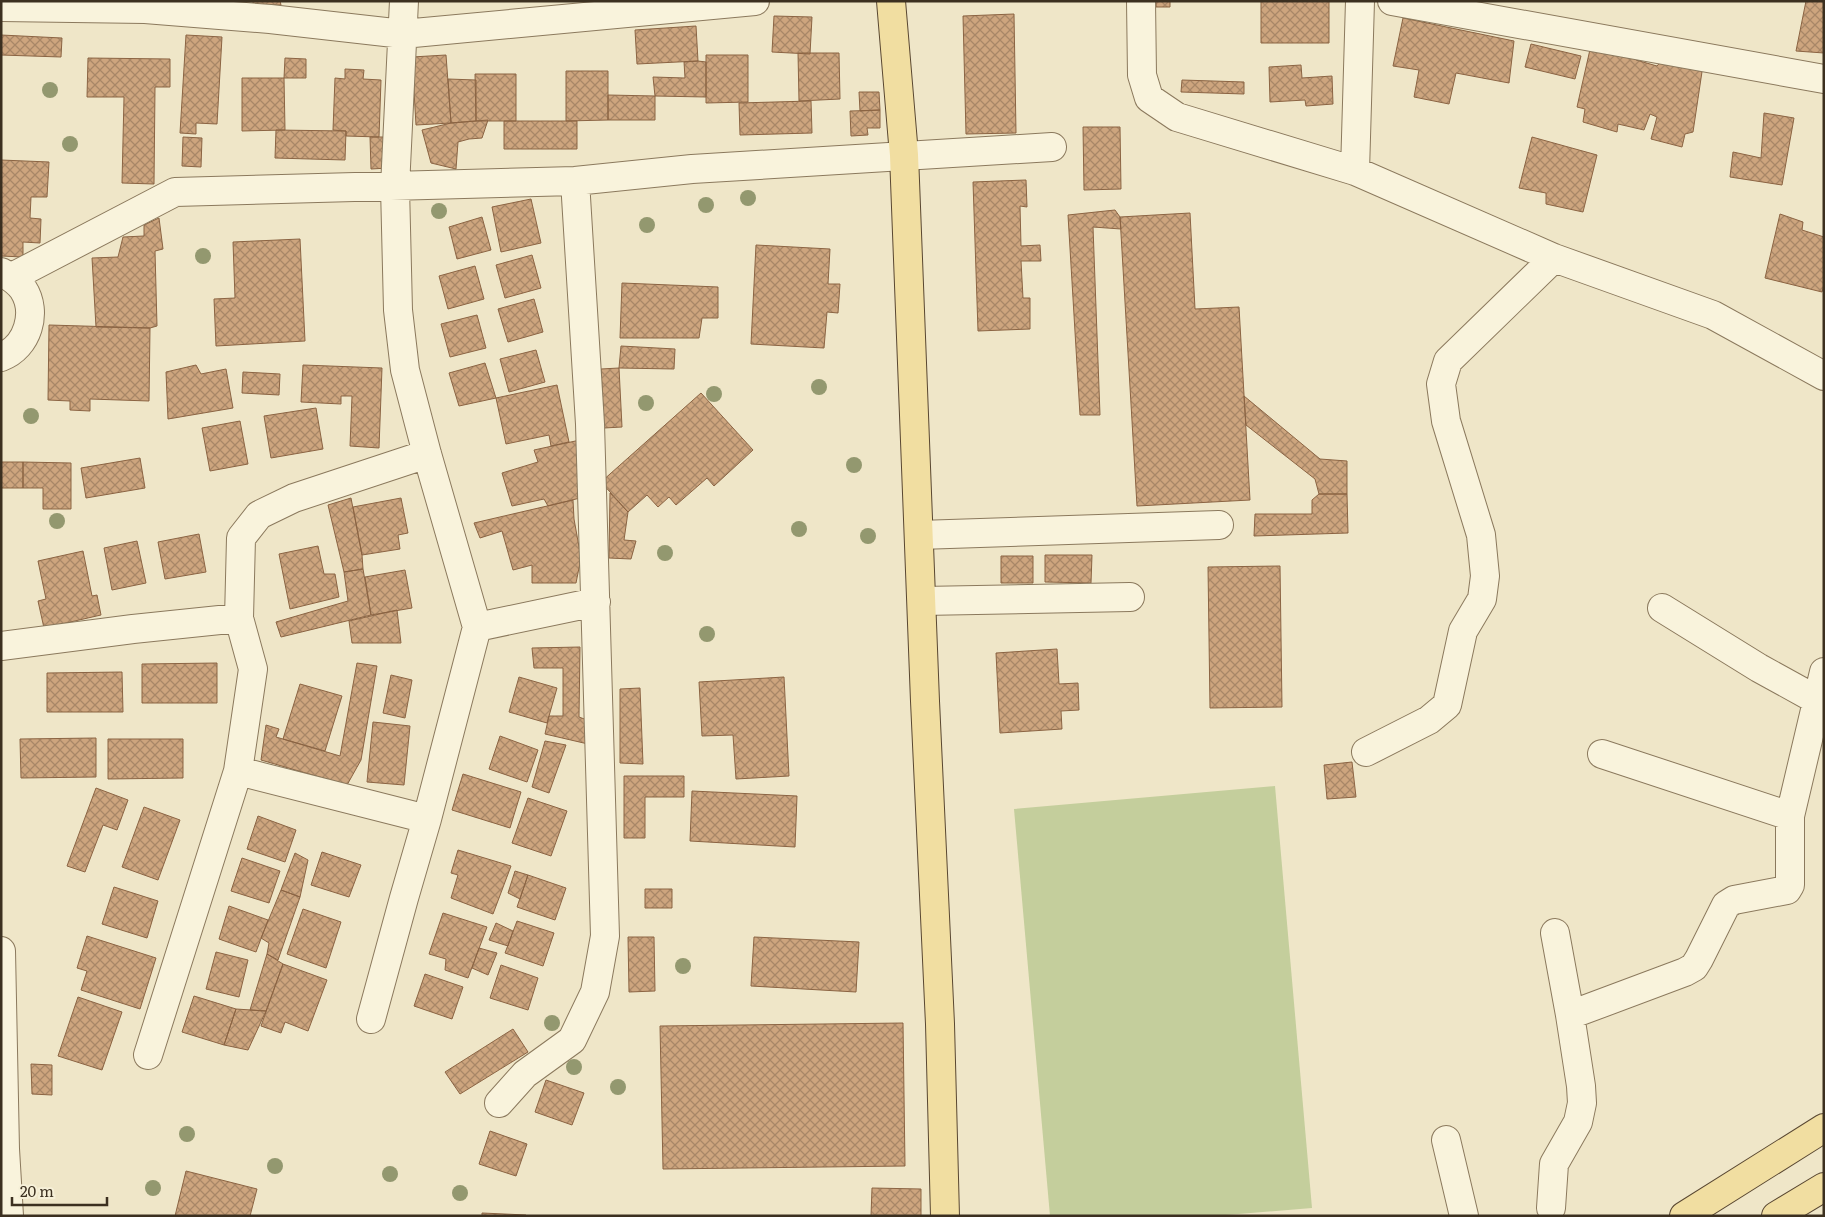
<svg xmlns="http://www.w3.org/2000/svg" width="1825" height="1217" viewBox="0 0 1825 1217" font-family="Literata,serif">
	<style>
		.pitch { fill: #c4ce9c }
		.building { fill: url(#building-cross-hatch); stroke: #8b6443 }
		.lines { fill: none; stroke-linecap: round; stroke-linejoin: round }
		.minor-casing { stroke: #8b795d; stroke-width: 30 }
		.major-casing { stroke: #594731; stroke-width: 30 }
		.minor { stroke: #f9f3dc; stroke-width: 28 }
		.major { stroke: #f1dea1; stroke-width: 28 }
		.tree { fill: #93986f }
	</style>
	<defs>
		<pattern id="building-cross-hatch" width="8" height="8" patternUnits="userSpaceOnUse" patternTransform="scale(1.25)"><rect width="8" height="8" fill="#cda57e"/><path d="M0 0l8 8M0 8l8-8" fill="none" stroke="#a88767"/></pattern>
	</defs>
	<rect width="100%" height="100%" fill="#efe6c8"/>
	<path class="pitch" d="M 1275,786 L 1312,1208 L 1214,1216 L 1050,1216 L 1014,809 Z"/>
	<path class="building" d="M 253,1 L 280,1 L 281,5 L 253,6 Z
		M 1156,1 L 1170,1 L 1170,7 L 1156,7 Z
		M 1261,1 L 1329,1 L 1329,43 L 1261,43 Z
		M 1806,1 L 1824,1 L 1824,53 L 1796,51 Z
		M 1014,14 L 1016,133 L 966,134 L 963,16 Z
		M 774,16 L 812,17 L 810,54 L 772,52 Z
		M 1403,18 L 1514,41 L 1509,83 L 1456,73 L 1449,104 L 1414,97 L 1419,70 L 1393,66 Z
		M 696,26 L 698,61 L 637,64 L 635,30 Z
		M 1,35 L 62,38 L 61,57 L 1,55 Z
		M 186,35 L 222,37 L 217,124 L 196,123 L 196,134 L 180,133 Z
		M 1531,44 L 1581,56 L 1575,79 L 1525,67 Z
		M 1591,45 L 1636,51 L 1636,60 L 1657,66 L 1664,58 L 1703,65 L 1693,132 L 1685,134 L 1682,147 L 1651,139 L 1657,117 L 1650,114 L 1644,130 L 1618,124 L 1617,132 L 1583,122 L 1585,109 L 1577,107 Z
		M 798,53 L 839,53 L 840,99 L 799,101 Z
		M 446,55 L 451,123 L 416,125 L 412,57 Z
		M 706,55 L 748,55 L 748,102 L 706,103 Z
		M 88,58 L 170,59 L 170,87 L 155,87 L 154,184 L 122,183 L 124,97 L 87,97 Z
		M 285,58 L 306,59 L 306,78 L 284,78 Z
		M 698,61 L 706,62 L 706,97 L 655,96 L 653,77 L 685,78 L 684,62 Z
		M 1301,65 L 1302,78 L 1332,76 L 1333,104 L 1306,106 L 1305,100 L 1270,102 L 1269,67 Z
		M 345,69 L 364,70 L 363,79 L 381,80 L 379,137 L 346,136 L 346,131 L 333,130 L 335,78 L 345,79 Z
		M 566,71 L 608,71 L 608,120 L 566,121 Z
		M 475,74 L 516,74 L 516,121 L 476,121 Z
		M 242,78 L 284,78 L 285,130 L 242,131 Z
		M 448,79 L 476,80 L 476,121 L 451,123 Z
		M 1182,80 L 1244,82 L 1244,94 L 1181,92 Z
		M 859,92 L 879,92 L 880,110 L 860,111 Z
		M 608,95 L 655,96 L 655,120 L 608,120 Z
		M 811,101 L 812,133 L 740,135 L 739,103 Z
		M 880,110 L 880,128 L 867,128 L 868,135 L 851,136 L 850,111 Z
		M 1764,113 L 1794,118 L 1782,185 L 1730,177 L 1733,152 L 1761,158 Z
		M 488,120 L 482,138 L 469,139 L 458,142 L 456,169 L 431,163 L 422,130 L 451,123 Z
		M 504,121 L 577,121 L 577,149 L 504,149 Z
		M 1083,127 L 1120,127 L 1121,189 L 1084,190 Z
		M 276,130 L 346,131 L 345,160 L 275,158 Z
		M 183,137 L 202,138 L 201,167 L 182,166 Z
		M 370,137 L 387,137 L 388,168 L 371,169 Z
		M 1532,137 L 1597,155 L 1583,212 L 1546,204 L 1546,193 L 1519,188 Z
		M 1,160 L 49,162 L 47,197 L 31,197 L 30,218 L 41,219 L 40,243 L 23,242 L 23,257 L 1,256 Z
		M 1026,180 L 1027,207 L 1020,206 L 1021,246 L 1040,245 L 1041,261 L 1021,261 L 1023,298 L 1030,298 L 1030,329 L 978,331 L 973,182 Z
		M 531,199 L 541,243 L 501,252 L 492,207 Z
		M 1115,210 L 1120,217 L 1121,229 L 1093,227 L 1100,415 L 1080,415 L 1068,215 Z
		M 1190,213 L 1195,309 L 1239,307 L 1250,500 L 1137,506 L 1120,217 Z
		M 1780,214 L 1803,222 L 1802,230 L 1824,237 L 1824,285 L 1822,292 L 1765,278 Z
		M 482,217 L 491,250 L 457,259 L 449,227 Z
		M 159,218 L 163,249 L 155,251 L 157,326 L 150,328 L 96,327 L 92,258 L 118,257 L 123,237 L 144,236 L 144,225 Z
		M 300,239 L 305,341 L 216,346 L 214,299 L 235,298 L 233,242 Z
		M 756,245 L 830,249 L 828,284 L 840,284 L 838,313 L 827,312 L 824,348 L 751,344 Z
		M 532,255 L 541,288 L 505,298 L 496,265 Z
		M 475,266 L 484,299 L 448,309 L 439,276 Z
		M 622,283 L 718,287 L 718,318 L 702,318 L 699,338 L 620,338 Z
		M 534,299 L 543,332 L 508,342 L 498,309 Z
		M 477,315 L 486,348 L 450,357 L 441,324 Z
		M 49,325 L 150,328 L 149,401 L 90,399 L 90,411 L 70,410 L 70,401 L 48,400 Z
		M 621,346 L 675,349 L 674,369 L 619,368 Z
		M 536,350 L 545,382 L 509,392 L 500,359 Z
		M 485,363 L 496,398 L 459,406 L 449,373 Z
		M 196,365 L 201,374 L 226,369 L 233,408 L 168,419 L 166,372 Z
		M 303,365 L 382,368 L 379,448 L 350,446 L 352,396 L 341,396 L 341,404 L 301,402 Z
		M 619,368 L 622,427 L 604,428 L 601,369 Z
		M 243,372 L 280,374 L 279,395 L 242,393 Z
		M 557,385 L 569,442 L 551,446 L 549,435 L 506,444 L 496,398 Z
		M 701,393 L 753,450 L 714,486 L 707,478 L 676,505 L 669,497 L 658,507 L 647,495 L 628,512 L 601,482 Z
		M 1244,396 L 1320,459 L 1347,461 L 1347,494 L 1319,494 L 1315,479 L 1246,425 Z
		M 316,408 L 323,449 L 271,458 L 264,416 Z
		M 240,421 L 248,464 L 210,471 L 202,428 Z
		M 580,440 L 580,498 L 548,506 L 544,499 L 512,506 L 502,473 L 538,462 L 534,450 Z
		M 140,458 L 145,488 L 86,498 L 81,468 Z
		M 1,462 L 23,462 L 23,488 L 1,488 Z
		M 23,462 L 71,463 L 71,509 L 43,509 L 43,488 L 23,488 Z
		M 610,493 L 628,512 L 624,540 L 636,541 L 631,559 L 609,558 Z
		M 1319,494 L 1347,494 L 1348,533 L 1254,536 L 1255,514 L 1312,514 L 1312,500 Z
		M 351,498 L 362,555 L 363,569 L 344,572 L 328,505 Z
		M 401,498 L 408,533 L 398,535 L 400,549 L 362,555 L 353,507 Z
		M 573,500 L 574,519 L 581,558 L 576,583 L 532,583 L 532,565 L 513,570 L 502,531 L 480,538 L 474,523 Z
		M 199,534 L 206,572 L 165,579 L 158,542 Z
		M 137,541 L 146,583 L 112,590 L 104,548 Z
		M 318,546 L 324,574 L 335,574 L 339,597 L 290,609 L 279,554 Z
		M 83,551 L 92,596 L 97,595 L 101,615 L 44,628 L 38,601 L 46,599 L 38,561 Z
		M 1045,555 L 1092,555 L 1091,583 L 1045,582 Z
		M 1001,556 L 1033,556 L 1033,583 L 1001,583 Z
		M 1280,566 L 1282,707 L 1210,708 L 1208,567 Z
		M 363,569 L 371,615 L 281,637 L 276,622 L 348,601 L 344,572 Z
		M 405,570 L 412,608 L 371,615 L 365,577 Z
		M 397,610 L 401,643 L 352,643 L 349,621 Z
		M 580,647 L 579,717 L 587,720 L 588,744 L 545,734 L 549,716 L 563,716 L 563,668 L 534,668 L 532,648 Z
		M 1057,649 L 1059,684 L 1078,683 L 1079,710 L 1061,711 L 1062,729 L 1000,733 L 996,653 Z
		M 217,663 L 217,703 L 142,703 L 142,664 Z
		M 357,663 L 377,666 L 361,760 L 347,785 L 261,760 L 266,725 L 279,729 L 276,737 L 340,756 Z
		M 122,672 L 123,712 L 47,712 L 47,673 Z
		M 391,675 L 412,680 L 405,718 L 383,713 Z
		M 519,677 L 557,688 L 547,723 L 509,712 Z
		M 784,677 L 789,776 L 736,779 L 733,735 L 702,736 L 699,682 Z
		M 300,684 L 342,696 L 325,751 L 283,739 Z
		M 640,688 L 643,764 L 620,763 L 620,689 Z
		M 373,722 L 410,726 L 404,785 L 367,782 Z
		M 500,736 L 538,750 L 527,782 L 489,769 Z
		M 96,738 L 96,777 L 21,778 L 20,739 Z
		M 108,739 L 183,739 L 183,778 L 108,779 Z
		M 545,741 L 566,745 L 549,793 L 532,787 Z
		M 1352,762 L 1356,797 L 1327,799 L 1324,765 Z
		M 463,774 L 521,792 L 510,828 L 452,810 Z
		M 624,776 L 684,776 L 684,797 L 645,797 L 645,838 L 624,838 Z
		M 96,788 L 128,800 L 117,830 L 103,825 L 85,872 L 67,866 Z
		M 692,791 L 797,796 L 795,847 L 690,841 Z
		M 528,798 L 567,811 L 551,856 L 512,843 Z
		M 144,807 L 180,820 L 158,880 L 122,867 Z
		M 258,816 L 296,830 L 285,862 L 247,849 Z
		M 458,850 L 511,866 L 493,914 L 451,898 L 458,875 L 451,873 Z
		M 322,852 L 361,865 L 349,897 L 311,885 Z
		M 295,853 L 308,860 L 300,897 L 281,890 Z
		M 242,858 L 280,871 L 269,903 L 231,891 Z
		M 515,871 L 528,875 L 520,899 L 508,893 Z
		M 528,875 L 566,888 L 555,920 L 517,907 Z
		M 114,887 L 158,901 L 147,938 L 102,924 Z
		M 645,889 L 672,889 L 672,908 L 645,908 Z
		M 281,890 L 300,897 L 278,960 L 267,954 L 269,943 L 261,938 Z
		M 229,906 L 268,920 L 256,952 L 219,939 Z
		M 303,909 L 341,922 L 326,968 L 287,954 Z
		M 443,913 L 487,927 L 468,978 L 445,970 L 446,959 L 429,954 Z
		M 517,921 L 554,933 L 543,966 L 505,953 Z
		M 496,923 L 513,931 L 508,946 L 489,940 Z
		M 87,936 L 156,958 L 140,1009 L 81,990 L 87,971 L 77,968 Z
		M 628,937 L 654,937 L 655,991 L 629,992 Z
		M 754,937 L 859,942 L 856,992 L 751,986 Z
		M 479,948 L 497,953 L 488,975 L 472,968 Z
		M 216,952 L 248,960 L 239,997 L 206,989 Z
		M 267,954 L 283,964 L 266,1011 L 250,1010 Z
		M 283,964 L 327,980 L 308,1031 L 285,1022 L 281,1033 L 261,1026 Z
		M 501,965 L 538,978 L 528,1010 L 490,998 Z
		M 425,974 L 463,987 L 452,1019 L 414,1006 Z
		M 194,996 L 236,1009 L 224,1045 L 182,1032 Z
		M 78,997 L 122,1012 L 102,1070 L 58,1056 Z
		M 236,1009 L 266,1011 L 248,1050 L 224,1045 Z
		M 903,1023 L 905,1166 L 663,1169 L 660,1026 Z
		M 513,1029 L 528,1052 L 460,1094 L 445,1072 Z
		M 31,1064 L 52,1065 L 52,1095 L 32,1094 Z
		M 546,1080 L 584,1093 L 572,1125 L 535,1112 Z
		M 490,1131 L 527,1144 L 516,1176 L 479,1164 Z
		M 186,1171 L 257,1189 L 250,1216 L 175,1216 Z
		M 872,1188 L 921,1189 L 921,1216 L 871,1216 Z
		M 482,1213 L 526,1215 L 526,1216 L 482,1216 Z"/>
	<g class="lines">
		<defs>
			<path id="minor" d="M 404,1 L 395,187 L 398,310 L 405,370 L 427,454 L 477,627
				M 1141,1 L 1142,75 L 1149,98 L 1177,117 L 1355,171 L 1554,258 L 1713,315 L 1824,376
				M 1392,1 L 1824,79
				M 1,7 L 145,9 L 270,19 L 403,34 L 755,1
				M 1355,171 L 1360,1
				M 1,272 C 9,276 17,281 23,289 C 38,312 28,347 1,357
				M 12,277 L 175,192 L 575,181 L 692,169 L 1052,147
				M 919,535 L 1219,525
				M 922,601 L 1130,597
				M 1662,608 L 1759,668 L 1817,700
				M 239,618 L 241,538 L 259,515 L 294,498 L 427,454
				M 1,646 L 133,629 L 239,618 L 253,669 L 238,771 L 148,1055
				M 1366,752 L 1429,720 L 1447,705 L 1463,631 L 1482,599 L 1485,576 L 1481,535 L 1446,421 L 1441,384 L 1448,361 L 1554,258
				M 1602,754 L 1790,816
				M 238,771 L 427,819
				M 1555,933 L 1570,1015
				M 1,951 L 5,1149 L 9,1216
				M 371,1019 L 404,898 L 427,819 L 477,627 L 596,602
				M 499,1103 L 525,1074 L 572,1040 L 595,992 L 605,936 L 590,424 L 575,181
				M 1446,1140 L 1464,1216
				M 1551,1208 L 1554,1164 L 1578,1122 L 1582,1103 L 1581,1086 L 1570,1015 L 1685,972 L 1694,967 L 1699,959 L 1726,905 L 1734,900 L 1787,890 L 1790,885 L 1790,816 L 1824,672"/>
			<path id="major" d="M 891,1 L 904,155 L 925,701 L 940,1024 L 945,1216
				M 1684,1216 L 1824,1128
				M 1776,1216 L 1824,1187"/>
		</defs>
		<use href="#minor" class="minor-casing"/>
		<use href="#major" class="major-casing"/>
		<use href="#minor" class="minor"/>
		<use href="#major" class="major"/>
	</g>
	<g class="tree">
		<circle cx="50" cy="90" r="8"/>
		<circle cx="70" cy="144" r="8"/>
		<circle cx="748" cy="198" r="8"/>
		<circle cx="706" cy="205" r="8"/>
		<circle cx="439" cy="211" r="8"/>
		<circle cx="647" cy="225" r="8"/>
		<circle cx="203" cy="256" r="8"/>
		<circle cx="819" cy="387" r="8"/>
		<circle cx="714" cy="394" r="8"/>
		<circle cx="646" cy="403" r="8"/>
		<circle cx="31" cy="416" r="8"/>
		<circle cx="854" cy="465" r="8"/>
		<circle cx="57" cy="521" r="8"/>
		<circle cx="799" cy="529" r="8"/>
		<circle cx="868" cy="536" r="8"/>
		<circle cx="665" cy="553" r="8"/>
		<circle cx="707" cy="634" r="8"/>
		<circle cx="683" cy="966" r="8"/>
		<circle cx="552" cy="1023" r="8"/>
		<circle cx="574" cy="1067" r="8"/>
		<circle cx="618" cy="1087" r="8"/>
		<circle cx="187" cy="1134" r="8"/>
		<circle cx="275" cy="1166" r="8"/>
		<circle cx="390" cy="1174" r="8"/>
		<circle cx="153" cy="1188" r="8"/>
		<circle cx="460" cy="1193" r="8"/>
	</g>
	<rect width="1825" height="1217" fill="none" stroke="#3c3020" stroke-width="5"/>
	<path d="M12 1197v8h95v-8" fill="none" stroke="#3c3020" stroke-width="2.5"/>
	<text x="20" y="1197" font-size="15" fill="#3c3020" stroke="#f6f0d8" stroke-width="4" paint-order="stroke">20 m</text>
</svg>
